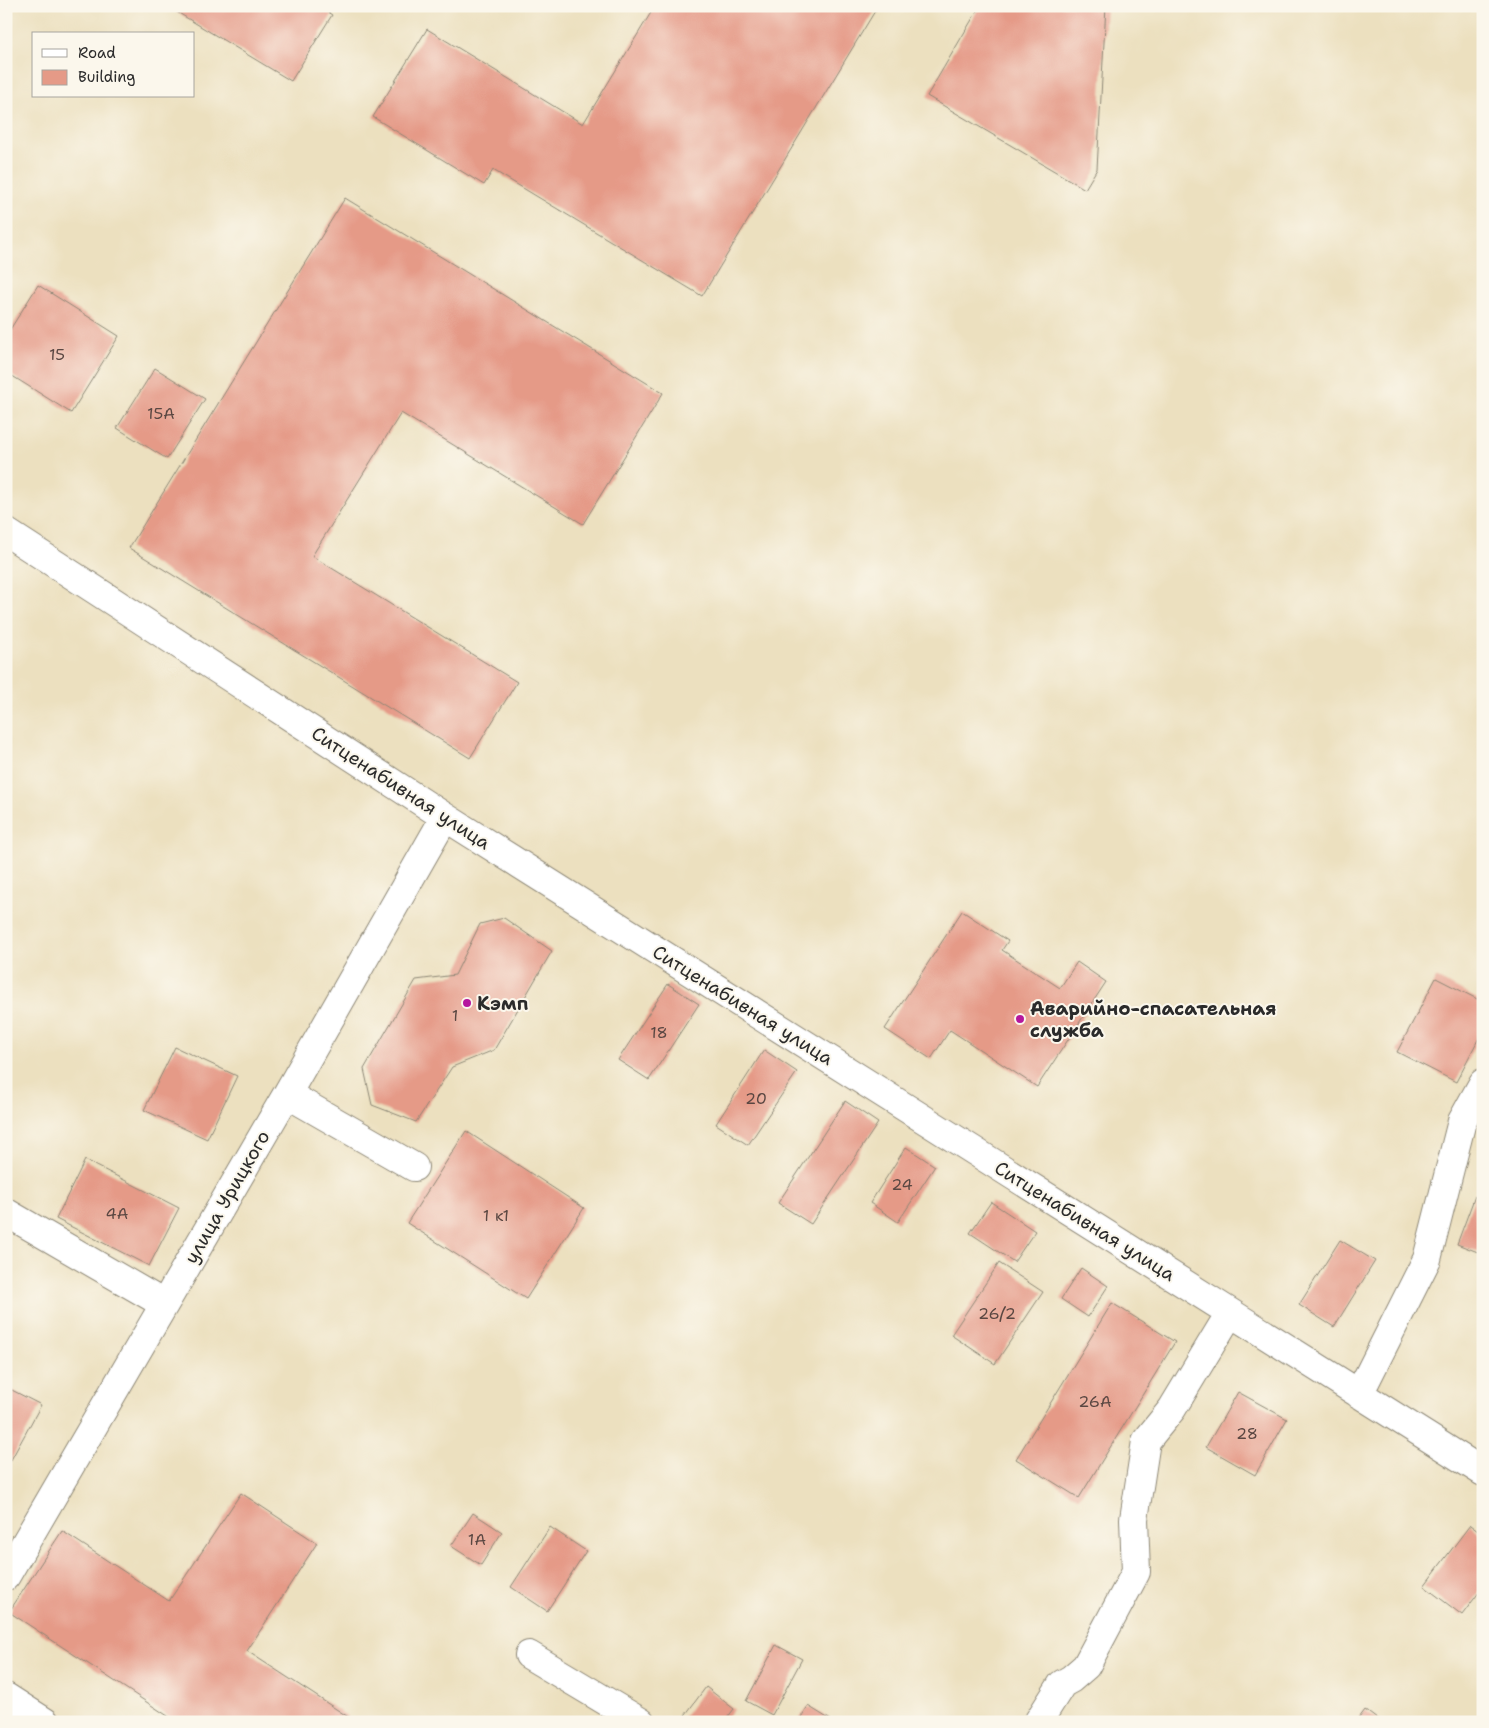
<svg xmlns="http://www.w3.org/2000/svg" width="1489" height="1728" viewBox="0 0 1489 1728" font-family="'Shantell Sans',sans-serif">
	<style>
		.building { fill: #e59a87 }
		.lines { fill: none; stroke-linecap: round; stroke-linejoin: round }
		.minor-casing { stroke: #8c8675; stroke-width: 30 }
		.major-casing { stroke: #8c8675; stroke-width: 30 }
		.minor { stroke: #fff; stroke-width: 28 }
		.major { stroke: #fff; stroke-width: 28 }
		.poi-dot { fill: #b5179e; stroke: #fbf7ec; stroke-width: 2 }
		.labels { text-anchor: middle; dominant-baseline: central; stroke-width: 4; stroke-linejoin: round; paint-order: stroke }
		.number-label { font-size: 16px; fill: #5a4742 }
		.street-label { font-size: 19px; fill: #2b2b2b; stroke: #fbf7ec }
		.poi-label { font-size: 19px; font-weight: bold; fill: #2b2b2b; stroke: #fbf7ec; text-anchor: start }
	</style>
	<rect width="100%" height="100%" fill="#fbf7ec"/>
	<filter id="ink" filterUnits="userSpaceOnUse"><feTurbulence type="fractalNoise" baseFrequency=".02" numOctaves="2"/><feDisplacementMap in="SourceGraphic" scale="10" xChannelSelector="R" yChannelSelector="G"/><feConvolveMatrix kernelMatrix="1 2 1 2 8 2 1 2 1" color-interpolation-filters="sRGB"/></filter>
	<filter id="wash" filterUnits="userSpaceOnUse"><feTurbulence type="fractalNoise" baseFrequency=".0096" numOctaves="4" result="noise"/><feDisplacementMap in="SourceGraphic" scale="20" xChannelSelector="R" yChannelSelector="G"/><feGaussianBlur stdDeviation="1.12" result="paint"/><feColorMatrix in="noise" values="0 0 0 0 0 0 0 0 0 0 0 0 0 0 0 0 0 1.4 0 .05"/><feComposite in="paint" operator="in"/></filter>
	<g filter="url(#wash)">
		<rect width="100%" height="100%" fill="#ece0bf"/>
		<g id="blocks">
			<path class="building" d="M 167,6 L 318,6 L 332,15 L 291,81 Z
				M 655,6 L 878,6 L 702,296 L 493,170 L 484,185 L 373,117 L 427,29 L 583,124 Z
				M 980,6 L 1106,6 L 1097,169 L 1085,189 L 927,96 Z
				M 345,198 L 663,393 L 583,524 L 401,413 L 312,556 L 517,682 L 470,758 L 129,548 Z
				M 38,285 L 119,336 L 71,413 L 6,372 L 6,336 Z
				M 155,368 L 205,399 L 167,459 L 117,428 Z
				M 962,911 L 1008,941 L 1002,950 L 1060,988 L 1077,962 L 1106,982 L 1037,1087 L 950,1030 L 931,1059 L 885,1029 Z
				M 504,918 L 552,951 L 494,1050 L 452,1067 L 416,1122 L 372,1105 L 364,1069 L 416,980 L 455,975 L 480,924 Z
				M 1436,978 L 1483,1002 L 1483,1030 L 1456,1082 L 1397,1052 Z
				M 668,984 L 699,1004 L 649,1080 L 618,1060 Z
				M 175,1047 L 237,1076 L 207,1139 L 144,1110 Z
				M 764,1050 L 797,1072 L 748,1145 L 716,1124 Z
				M 845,1101 L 878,1123 L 811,1224 L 778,1203 Z
				M 466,1131 L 584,1208 L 526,1299 L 407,1223 Z
				M 906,1147 L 935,1166 L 898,1222 L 870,1203 Z
				M 85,1160 L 179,1208 L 149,1266 L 56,1219 Z
				M 1475,1196 L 1483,1199 L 1483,1254 L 1457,1244 Z
				M 991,1202 L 1035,1231 L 1014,1262 L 970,1233 Z
				M 1340,1240 L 1375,1261 L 1334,1327 L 1299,1305 Z
				M 999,1263 L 1043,1292 L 995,1364 L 951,1335 Z
				M 1081,1268 L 1108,1286 L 1088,1317 L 1061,1299 Z
				M 1112,1303 L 1175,1342 L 1079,1498 L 1016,1459 Z
				M 6,1387 L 41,1405 L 6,1469 Z
				M 1238,1392 L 1287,1419 L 1255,1475 L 1206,1447 Z
				M 241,1493 L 317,1543 L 247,1651 L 356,1722 L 177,1722 L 9,1612 L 62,1531 L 169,1601 Z
				M 473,1513 L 502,1532 L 481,1565 L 451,1546 Z
				M 1470,1525 L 1483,1535 L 1483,1587 L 1462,1615 L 1424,1586 Z
				M 550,1527 L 586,1551 L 547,1611 L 511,1587 Z
				M 776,1645 L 802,1659 L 772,1715 L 746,1701 Z
				M 706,1687 L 734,1709 L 724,1722 L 680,1722 Z
				M 808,1706 L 834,1722 L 798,1722 Z
				M 1365,1710 L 1381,1722 L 1356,1722 Z"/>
		</g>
	</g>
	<g filter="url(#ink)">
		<use href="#blocks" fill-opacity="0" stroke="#8c8675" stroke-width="1"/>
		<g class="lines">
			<defs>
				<path id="minor" d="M 6,532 L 445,817 L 1483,1472
					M 287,1094 L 414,1167
					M 7,1213 L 164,1304
					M 1359,1394 L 1427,1259 L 1462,1121 L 1483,1083
					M 6,1576 L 287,1094 L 445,817
					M 529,1655 L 641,1722
					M 1038,1722 L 1062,1684 L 1071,1679 L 1086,1666 L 1136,1572 L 1134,1519 L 1146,1441 L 1172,1409 L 1230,1313"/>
				<path id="major" d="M 6,1697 L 45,1722"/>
			</defs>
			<use href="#minor" class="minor-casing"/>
			<use href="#major" class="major-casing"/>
			<use href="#minor" class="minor"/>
			<use href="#major" class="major"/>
		</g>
	</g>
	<g class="poi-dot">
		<circle cx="467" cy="1003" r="5"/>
		<circle cx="1020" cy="1019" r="5"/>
	</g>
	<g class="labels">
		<g class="number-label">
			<text x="57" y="354">15</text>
			<text x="161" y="413">15А</text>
			<text x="455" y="1015">1</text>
			<text x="659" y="1032">18</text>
			<text x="756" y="1098">20</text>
			<text x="902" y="1184">24</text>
			<text x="117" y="1213">4А</text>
			<text x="496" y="1215">1 к1</text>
			<text x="997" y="1313">26/2</text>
			<text x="1095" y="1401">26А</text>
			<text x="1247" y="1433">28</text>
			<text x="477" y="1539">1А</text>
		</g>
		<g class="street-label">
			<text transform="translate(401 788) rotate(33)">Ситценабивная улица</text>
			<text transform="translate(743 1005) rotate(32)">Ситценабивная улица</text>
			<text transform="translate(227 1197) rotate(-60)">улица Урицкого</text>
			<text transform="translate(1085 1221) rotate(32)">Ситценабивная улица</text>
		</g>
		<g class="poi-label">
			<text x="477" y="1003">Кэмп</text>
			<text x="1030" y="1008">Аварийно-спасательная<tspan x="1030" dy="22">служба</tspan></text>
		</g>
	</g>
	<rect width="1489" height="1728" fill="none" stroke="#fbf7ec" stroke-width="25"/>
	<rect x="32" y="32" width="162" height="65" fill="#fbf7ec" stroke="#a8a59f"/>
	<rect x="42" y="49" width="25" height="8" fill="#ffffff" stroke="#a8a59f"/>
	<text x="78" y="58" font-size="15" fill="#2b2b2b">Road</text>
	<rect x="42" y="70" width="25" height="15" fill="#e59a87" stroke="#a8a59f"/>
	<text x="78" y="82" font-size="15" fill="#2b2b2b">Building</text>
</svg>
